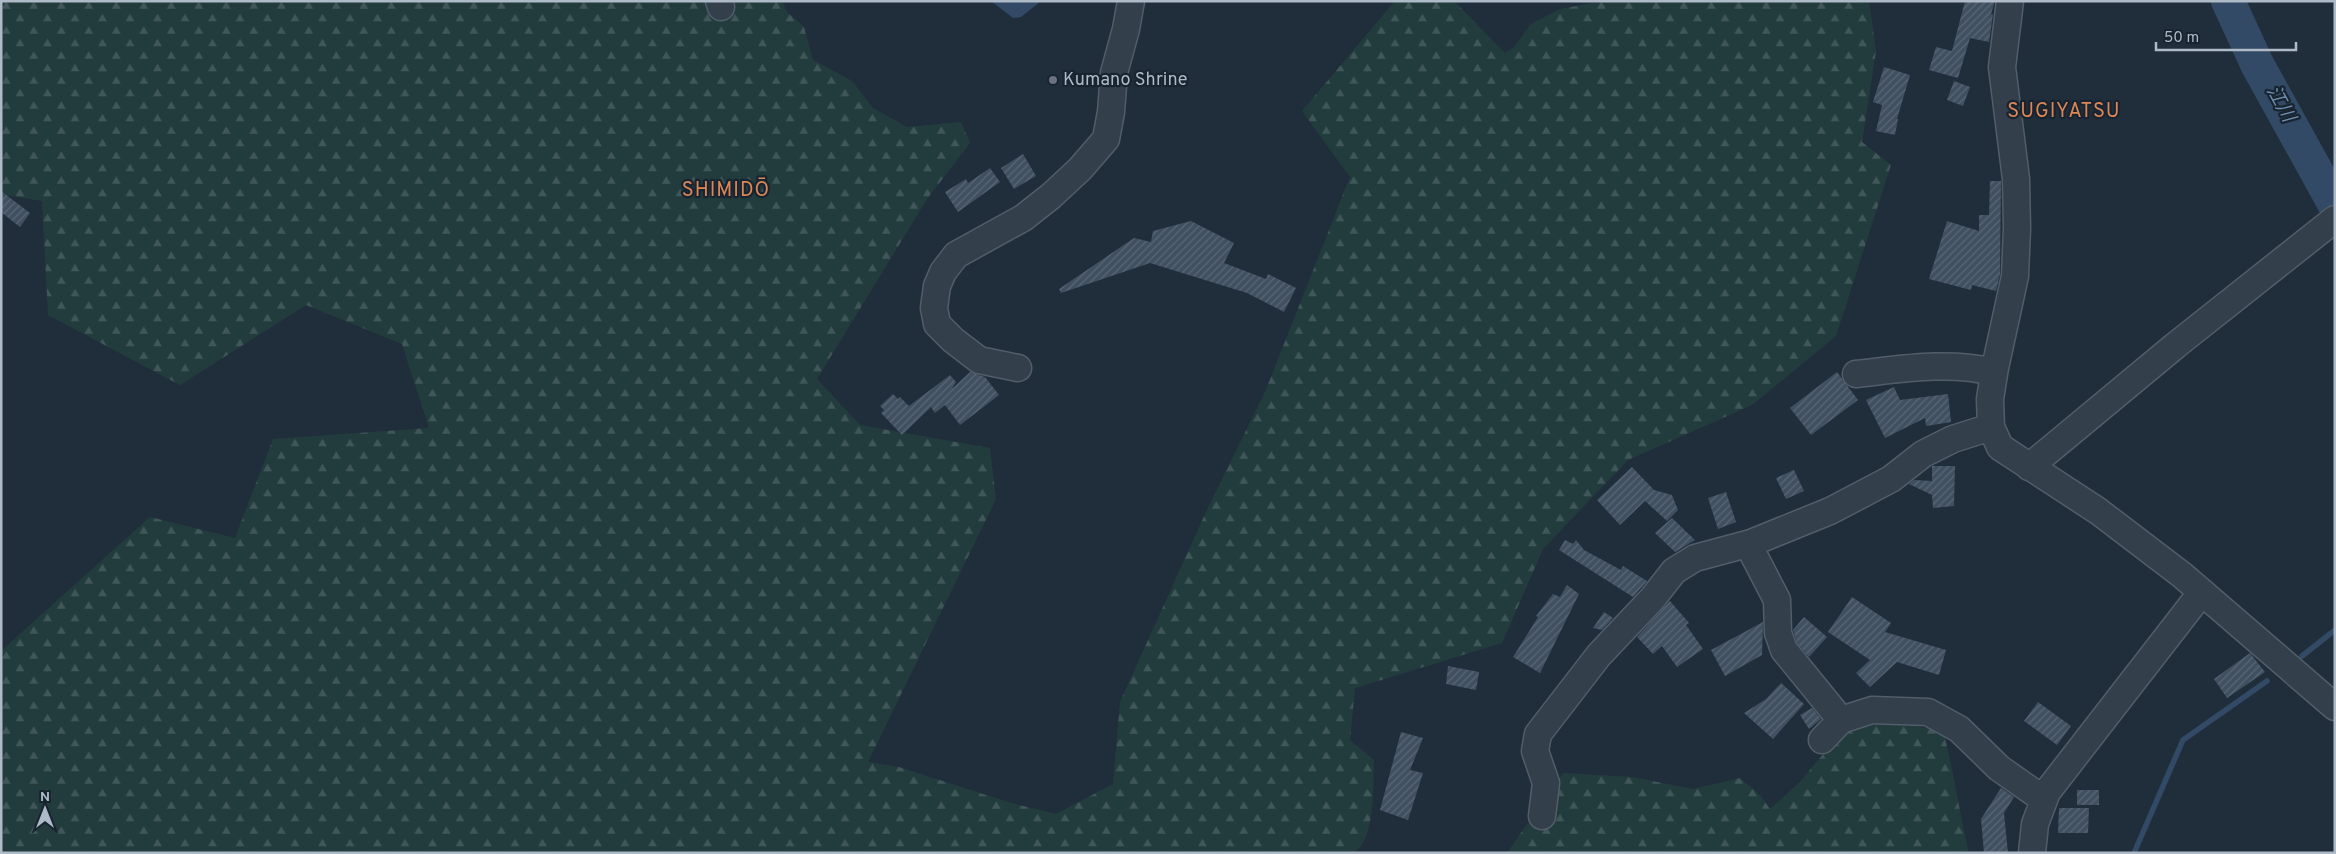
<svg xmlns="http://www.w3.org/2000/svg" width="2336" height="854" viewBox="0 0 2336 854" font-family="Overpass,'Noto Sans JP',sans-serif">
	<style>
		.forest { fill: url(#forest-firs) }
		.water { fill: #324a65 }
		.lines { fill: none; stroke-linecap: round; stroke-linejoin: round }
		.stream { stroke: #324a65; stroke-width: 5.5 }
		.river { stroke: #324a65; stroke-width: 34 }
		.building { fill: url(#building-hatch) }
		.minor-casing { stroke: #525d6a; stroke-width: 29 }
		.minor { stroke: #343f4c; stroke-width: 26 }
		.worship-dot { fill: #6b7280; stroke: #192431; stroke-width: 2 }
		.labels { text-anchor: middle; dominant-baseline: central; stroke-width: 4.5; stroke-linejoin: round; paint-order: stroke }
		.poi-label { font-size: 18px; fill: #afbac8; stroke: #192431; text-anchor: start }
		.water-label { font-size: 19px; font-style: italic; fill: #6d8dae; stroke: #192431 }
		.quarter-label { font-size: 20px; letter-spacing: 1px; fill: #dc8755; stroke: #192431 }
	</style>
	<defs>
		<pattern id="forest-firs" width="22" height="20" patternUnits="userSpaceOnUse" patternTransform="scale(1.25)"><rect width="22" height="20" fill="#223c3d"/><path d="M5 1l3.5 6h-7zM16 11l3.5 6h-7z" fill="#405658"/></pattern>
		<pattern id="building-hatch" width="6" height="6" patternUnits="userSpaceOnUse" patternTransform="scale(1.25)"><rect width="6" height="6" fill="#405060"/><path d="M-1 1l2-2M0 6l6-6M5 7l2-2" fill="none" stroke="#596775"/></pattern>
	</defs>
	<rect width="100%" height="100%" fill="#202e3c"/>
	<path class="forest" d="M 1,1 L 782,1 L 787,12 L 804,27 L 813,60 L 852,81 L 873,108 L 907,127 L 961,122 L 970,143 L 927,199 L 817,379 L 860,425 L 990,448 L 996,499 L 868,762 L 899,767 L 1011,803 L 1056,814 L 1113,784 L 1120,702 L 1205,514 L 1265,392 L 1350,177 L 1302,111 L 1395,1 L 1454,1 L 1505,53 L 1514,47 L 1531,24 L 1560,9 L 1604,1 L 1869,1 L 1876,51 L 1862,142 L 1891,165 L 1836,336 L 1752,405 L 1628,460 L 1543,549 L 1502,643 L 1355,688 L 1350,740 L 1374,760 C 1373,782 1376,841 1353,853 L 1,853 L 1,651 L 150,517 L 235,538 L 273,439 L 429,428 L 402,344 L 306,305 L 180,385 L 48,315 L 42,201 L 1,194 Z
		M 1891,722 L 1943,731 C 1954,771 1959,812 1969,853 L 1507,853 L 1563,773 L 1632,777 L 1693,789 L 1740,778 L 1761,796 L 1770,809 L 1800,782 L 1842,731 Z"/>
	<path class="water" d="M 991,1 L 1041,1 L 1021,17 L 1013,18 Z"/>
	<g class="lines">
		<path class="stream" d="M 2302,656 L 2335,630
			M 2134,853 L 2183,740 L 2267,681"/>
		<path class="river" d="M 2228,1 L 2257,64 L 2335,205"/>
	</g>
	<path class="building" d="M 1965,1 L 1995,1 L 1991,14 L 1993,14 L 1989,42 L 1970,38 L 1958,78 L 1929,70 L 1936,47 L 1952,51 Z
		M 1884,67 L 1910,75 L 1897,119 L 1898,119 L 1895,135 L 1876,131 L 1882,105 L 1873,102 Z
		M 1954,81 L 1970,87 L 1963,106 L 1947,100 Z
		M 1023,154 L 1036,176 L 1014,189 L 1001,168 Z
		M 990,168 L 1000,182 L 958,212 L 945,192 L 966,179 L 968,183 Z
		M 1990,181 L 2001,181 L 2000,274 L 1996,291 L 1972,285 L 1971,290 L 1929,279 L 1947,221 L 1979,231 L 1979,215 L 1989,215 Z
		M 1,191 L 30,213 L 20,227 L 1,212 Z
		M 1191,221 L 1234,243 L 1224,263 L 1266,279 L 1268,274 L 1296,288 L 1284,312 L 1247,293 L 1150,263 L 1061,293 L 1059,289 L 1134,238 L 1151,242 L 1153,231 Z
		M 970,372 L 985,377 L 999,395 L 960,425 L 945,405 L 935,413 L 931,407 L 902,435 L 881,413 L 884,410 L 880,406 L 893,394 L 898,399 L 900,397 L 909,406 L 950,375 L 956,382 L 952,389 Z
		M 1837,372 L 1858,400 L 1811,435 L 1790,408 Z
		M 1894,387 L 1900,400 L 1948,394 L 1951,422 L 1926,426 L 1925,418 L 1885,438 L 1866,400 Z
		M 1932,466 L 1955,466 L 1954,506 L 1933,508 L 1932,495 L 1909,484 L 1914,480 L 1932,481 Z
		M 1632,467 L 1654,490 L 1672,495 L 1678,510 L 1667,521 L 1645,501 L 1620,525 L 1597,500 Z
		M 1794,470 L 1804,491 L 1786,499 L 1776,478 Z
		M 1726,492 L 1736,522 L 1718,529 L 1708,498 Z
		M 1672,518 L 1695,540 L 1675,552 L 1655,533 Z
		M 1565,540 L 1573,544 L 1576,540 L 1584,550 L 1621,570 L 1623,566 L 1647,581 L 1633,597 L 1559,550 Z
		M 1567,585 L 1579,594 L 1540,673 L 1513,657 L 1538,617 L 1536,616 L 1553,594 L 1560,597 Z
		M 1852,597 L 1891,623 L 1885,632 L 1946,650 L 1939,675 L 1897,662 L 1870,687 L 1856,673 L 1870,660 L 1828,632 Z
		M 1670,601 L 1689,623 L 1686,625 L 1703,649 L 1677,667 L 1662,646 L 1653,654 L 1637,637 Z
		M 1604,612 L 1613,618 L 1602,630 L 1593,628 Z
		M 1804,617 L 1827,637 L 1809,657 L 1797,643 L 1793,630 Z
		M 1763,622 L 1762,655 L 1725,676 L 1711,650 Z
		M 2250,653 L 2265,672 L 2227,698 L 2214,679 Z
		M 1448,666 L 1479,672 L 1476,690 L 1446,684 Z
		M 1781,683 L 1804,704 L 1773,739 L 1744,713 L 1766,699 Z
		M 2038,702 L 2071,726 L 2057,745 L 2024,721 Z
		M 1812,708 L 1821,719 L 1809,729 L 1800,715 Z
		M 1401,732 L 1423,738 L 1410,770 L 1423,773 L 1408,820 L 1380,810 Z
		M 2001,788 L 2014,797 L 2004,813 L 2008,853 L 1984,853 L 1981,819 Z
		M 2077,790 L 2099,790 L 2099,805 L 2077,805 Z
		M 2059,808 L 2089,808 L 2088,833 L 2058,833 Z"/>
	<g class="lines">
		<defs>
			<path id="minor" d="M 719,1 L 721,7
				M 2010,1 L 2002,67 L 2016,179 L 2017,228 L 2015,276 L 1995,368 L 1990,399 L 1991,427 L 2000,447 L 2098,511 L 2182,575 L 2335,707
				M 1018,368 L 979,360 L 953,340 L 937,324 L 934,308 L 937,286 L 943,272 L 956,255 L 1023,218 L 1051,196 L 1080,169 L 1106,139 L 1111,112 L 1114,73 L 1126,29 L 1131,1
				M 1856,374 C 1902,369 1948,361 1994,372
				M 2029,467 L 2176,345 L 2335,219
				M 1748,544 L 1777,600 L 1778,633 L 1784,650 L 1841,720
				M 1822,740 L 1841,720 L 1872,710 L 1928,712 L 1959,729 L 1999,768 L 2043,799
				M 1542,816 L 1546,783 L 1535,751 L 1538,734 L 1599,655 L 1652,599 L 1674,571 L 1695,558 L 1751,543 L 1830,511 L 1891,479 L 1923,454 L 1953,439 L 1991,427
				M 2032,853 L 2035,824 L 2047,792 L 2202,592"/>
		</defs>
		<use href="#minor" class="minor-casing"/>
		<use href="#minor" class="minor"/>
	</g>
	<circle class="worship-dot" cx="1053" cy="80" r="5"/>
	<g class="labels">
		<g class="poi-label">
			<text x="1063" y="80">Kumano Shrine</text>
		</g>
		<g class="water-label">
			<text transform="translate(2280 104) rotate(61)">江川</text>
		</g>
		<g class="quarter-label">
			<text x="2064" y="112">SUGIYATSU</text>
			<text x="726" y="191">SHIMIDŌ</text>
		</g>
	</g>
	<rect width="2336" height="854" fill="none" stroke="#afbac8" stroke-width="5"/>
	<g transform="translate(45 809)" stroke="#192431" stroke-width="4" paint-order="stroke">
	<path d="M0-4L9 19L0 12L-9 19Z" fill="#afbac8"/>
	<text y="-8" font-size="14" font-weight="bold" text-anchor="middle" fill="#afbac8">N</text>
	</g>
	<path d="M2156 42v8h140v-8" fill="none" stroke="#afbac8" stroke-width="2.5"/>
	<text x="2164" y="42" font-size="15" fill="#afbac8" stroke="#192431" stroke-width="4" paint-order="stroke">50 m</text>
</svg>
